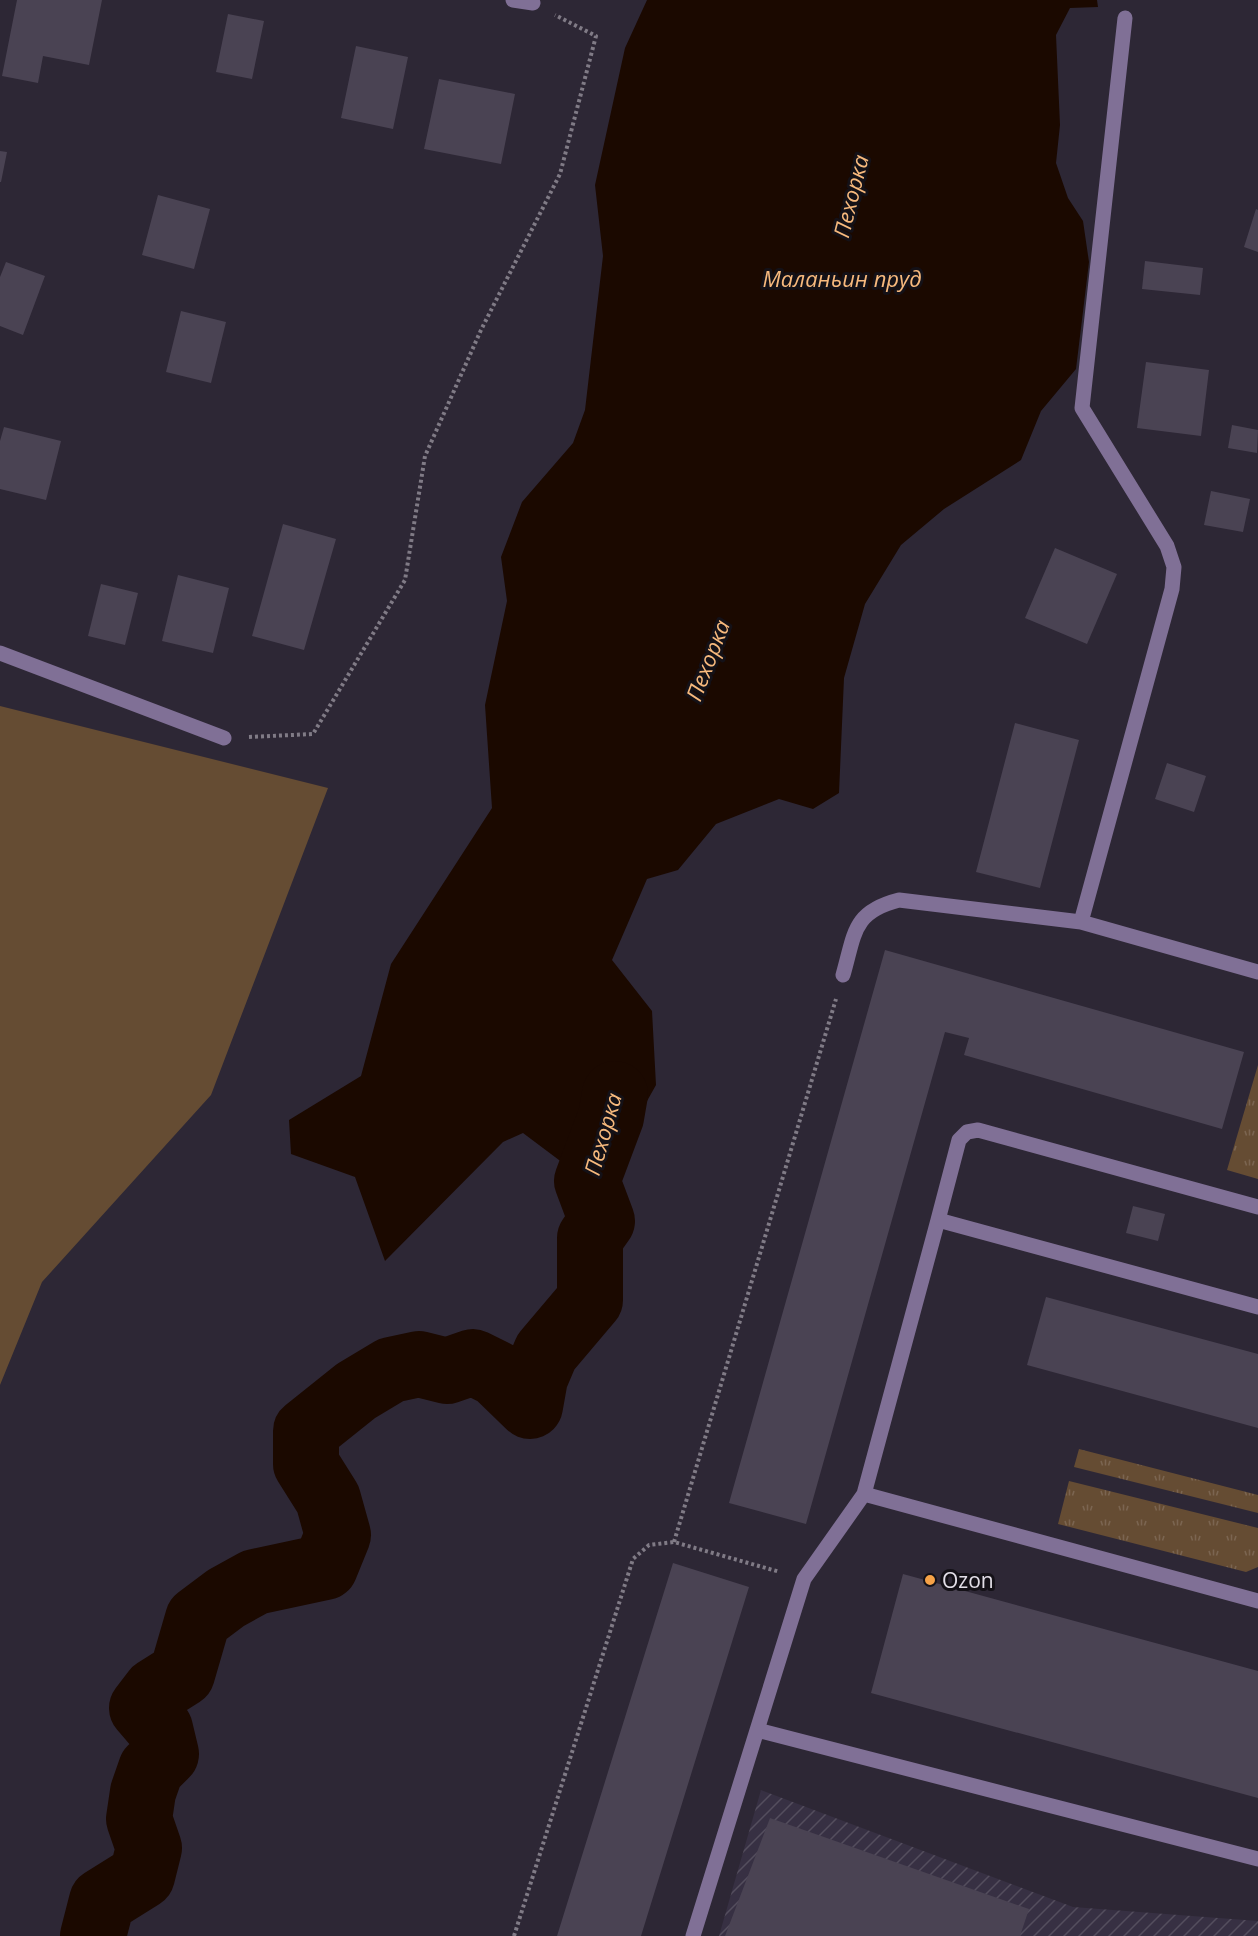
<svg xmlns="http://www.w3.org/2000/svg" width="1258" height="1936" viewBox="0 0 1258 1936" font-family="'Open Sans',sans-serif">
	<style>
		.industrial { fill: url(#industrial-furrows) }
		.grass { fill: #654c33 }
		.park { fill: url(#park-tufts) }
		.water { fill: #1b0900 }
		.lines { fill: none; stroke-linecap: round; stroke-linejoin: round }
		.river { stroke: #1b0900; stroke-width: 66 }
		.building { fill: #4a4353 }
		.path { stroke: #807b86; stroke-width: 4; stroke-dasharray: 3 3; stroke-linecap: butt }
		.minor { stroke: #807096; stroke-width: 15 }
		.poi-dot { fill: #f6a247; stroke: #141117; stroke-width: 2 }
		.labels { text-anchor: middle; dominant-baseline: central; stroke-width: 6; stroke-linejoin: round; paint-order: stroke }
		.poi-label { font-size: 21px; fill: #e2dee7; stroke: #141117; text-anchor: start }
		.water-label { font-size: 22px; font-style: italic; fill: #f7b97d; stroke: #141117 }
	</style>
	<defs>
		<pattern id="industrial-furrows" width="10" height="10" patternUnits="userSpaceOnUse" patternTransform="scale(1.5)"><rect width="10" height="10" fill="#373043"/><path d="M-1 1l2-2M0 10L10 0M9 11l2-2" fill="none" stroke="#544e5e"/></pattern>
		<pattern id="park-tufts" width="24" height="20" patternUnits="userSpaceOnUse" patternTransform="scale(1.5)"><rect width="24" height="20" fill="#654c33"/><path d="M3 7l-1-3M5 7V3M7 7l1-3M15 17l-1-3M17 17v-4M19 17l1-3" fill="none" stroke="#7b6551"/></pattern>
	</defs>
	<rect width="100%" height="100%" fill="#2d2735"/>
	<path class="industrial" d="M 761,1790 L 1073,1907 L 1258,1921 L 1258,1936 L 719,1936 Z"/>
	<path class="grass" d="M 0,706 L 328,788 L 211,1095 L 42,1282 L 0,1385 Z"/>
	<path class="park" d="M 1258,1065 L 1258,1179 L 1227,1170 Z
		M 1079,1449 L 1258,1495 L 1258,1513 L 1074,1467 Z
		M 1069,1481 L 1258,1528 L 1258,1567 L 1246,1572 L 1058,1524 Z"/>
	<path class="water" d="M 647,0 L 1097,0 L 1098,7 L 1070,8 L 1056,35 L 1060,125 L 1056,163 L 1068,198 L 1083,221 L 1089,262 L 1076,369 L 1041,411 L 1021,460 L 944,509 L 901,545 L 865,604 L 844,678 L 839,793 L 813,809 L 779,799 L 716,824 L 678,870 L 647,879 L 612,960 L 652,1011 L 656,1085 L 604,1178 L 587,1181 L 523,1133 L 503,1142 L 385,1261 L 355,1177 L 291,1154 L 289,1120 L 361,1076 L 391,964 L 492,808 L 485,705 L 507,601 L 501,557 L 522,502 L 573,443 L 585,410 L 603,256 L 595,185 L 625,48 Z"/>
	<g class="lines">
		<path class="river" d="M 93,1936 L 102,1901 L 142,1876 L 149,1848 L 139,1819 L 143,1792 L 151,1769 L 166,1754 L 160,1729 L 142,1708 L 155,1691 L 182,1674 L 198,1619 L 226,1598 L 255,1582 L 325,1567 L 338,1535 L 328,1499 L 306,1464 L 306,1431 L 356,1391 L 391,1370 L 419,1364 L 447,1371 L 473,1362 L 497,1374 L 530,1406 L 535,1378 L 546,1352 L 590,1300 L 590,1238 L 602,1221 L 587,1181 L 611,1117 L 615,1094"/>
	</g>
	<path class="building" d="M 17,0 L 102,0 L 89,65 L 43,56 L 38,83 L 2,76 Z
		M 228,14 L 264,21 L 252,79 L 216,72 Z
		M 356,46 L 408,57 L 393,129 L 341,118 Z
		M 439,79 L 515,94 L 501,164 L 424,149 Z
		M 0,151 L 7,152 L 1,182 L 0,182 Z
		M 158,195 L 210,209 L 194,269 L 142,255 Z
		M 1256,209 L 1258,210 L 1258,252 L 1244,247 Z
		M 1145,261 L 1203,268 L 1200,295 L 1142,289 Z
		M 6,262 L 45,276 L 23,335 L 0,326 L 0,277 Z
		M 181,311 L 226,322 L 211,383 L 166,372 Z
		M 1146,362 L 1209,370 L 1201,436 L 1137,428 Z
		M 1232,425 L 1258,430 L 1257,453 L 1228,448 Z
		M 4,427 L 61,441 L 46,500 L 0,489 L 0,441 Z
		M 1211,491 L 1250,499 L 1243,532 L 1204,525 Z
		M 283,524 L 336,539 L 304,650 L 252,636 Z
		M 1055,548 L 1117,574 L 1087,644 L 1025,618 Z
		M 178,575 L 229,588 L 213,653 L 162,641 Z
		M 101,584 L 138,593 L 125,645 L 88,636 Z
		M 1015,723 L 1079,740 L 1040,888 L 976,872 Z
		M 1167,763 L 1206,776 L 1194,812 L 1155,799 Z
		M 885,950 L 1244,1052 L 1222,1129 L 964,1055 L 969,1038 L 945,1032 L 806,1524 L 729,1503 Z
		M 1133,1206 L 1165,1214 L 1158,1241 L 1126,1233 Z
		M 1046,1297 L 1258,1354 L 1258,1428 L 1027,1365 Z
		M 673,1563 L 749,1587 L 641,1936 L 557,1936 Z
		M 903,1574 L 1258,1671 L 1258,1798 L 871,1693 Z
		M 770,1818 L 1029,1909 L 1020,1936 L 725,1936 Z"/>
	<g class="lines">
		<path class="path" d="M 249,737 L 313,734 L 405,580 L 425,456 L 481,330 L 560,174 L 596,36 L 555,15
			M 674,1542 L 836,999
			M 514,1936 L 633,1559 L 649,1545 L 674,1542 L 780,1572"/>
		<path class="minor" d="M 513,0 L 533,3
			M 0,653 L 224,738
			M 1081,922 L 1172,589 L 1174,567 L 1167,546 L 1082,408 L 1125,18
			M 843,975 C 855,934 852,912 899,900 L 1081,922 L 1258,972
			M 938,1220 L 959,1140 L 967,1132 L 978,1130 L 1258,1207
			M 864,1494 L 938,1220 L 1258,1307
			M 757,1730 L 1258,1859
			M 693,1936 L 804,1579 L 864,1494 L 1258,1601"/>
	</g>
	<circle class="poi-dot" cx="930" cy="1580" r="6"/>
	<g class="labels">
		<g class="poi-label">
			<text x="942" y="1580">Ozon</text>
		</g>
		<g class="water-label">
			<text transform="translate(850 196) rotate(-76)">Пехорка</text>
			<text x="842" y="278">Маланьин пруд</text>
			<text transform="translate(707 660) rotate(-69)">Пехорка</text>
			<text transform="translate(602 1134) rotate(-74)">Пехорка</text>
		</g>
	</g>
</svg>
